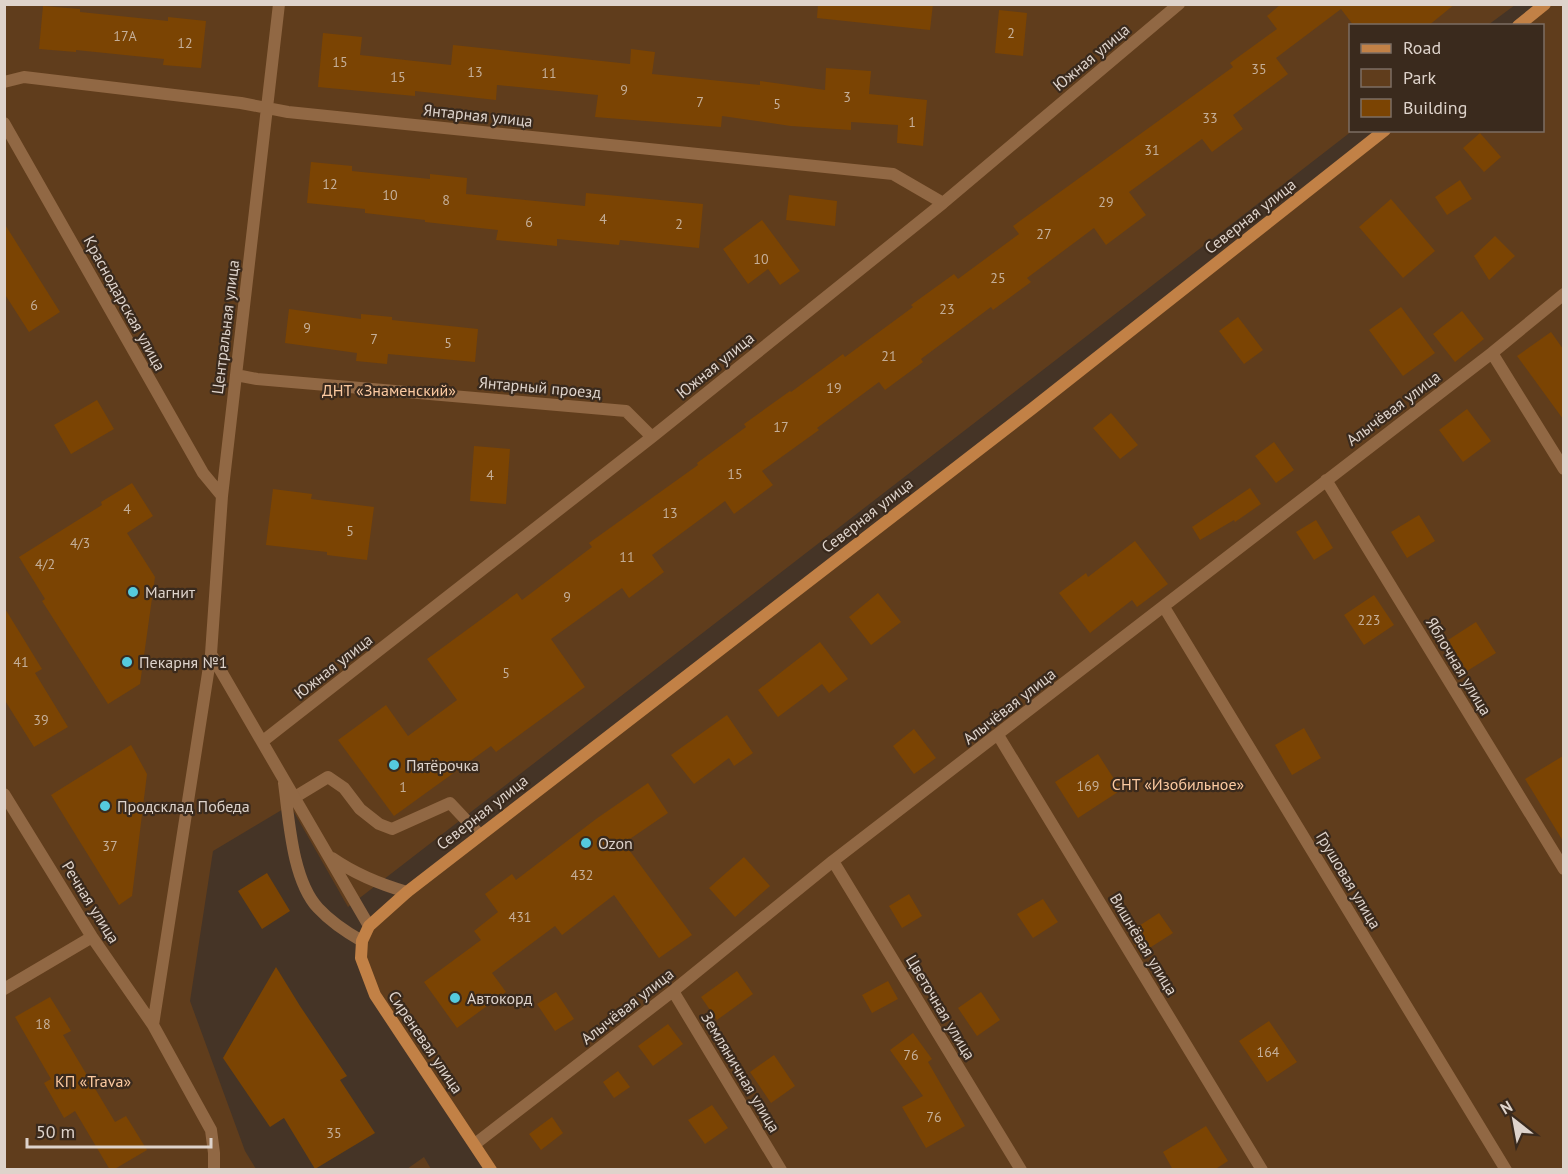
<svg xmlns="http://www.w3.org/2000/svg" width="1568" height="1174" viewBox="0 0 1568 1174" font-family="'PT Sans',sans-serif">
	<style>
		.green { fill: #603d1c }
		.building { fill: #7b4403 }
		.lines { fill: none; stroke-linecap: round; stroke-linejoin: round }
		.lane { stroke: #916844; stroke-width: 12 }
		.street { stroke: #916844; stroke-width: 12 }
		.secondary { stroke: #c28146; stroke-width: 12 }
		.poi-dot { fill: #55cade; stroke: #3a2a1d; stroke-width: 2 }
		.labels { text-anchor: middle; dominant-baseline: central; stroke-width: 4.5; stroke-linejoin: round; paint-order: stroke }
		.number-label { font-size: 14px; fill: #c5af99 }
		.street-label { font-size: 16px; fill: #ded3cb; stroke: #3a2a1d }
		.park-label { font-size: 16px; fill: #fccaa1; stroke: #3a2a1d }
		.poi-label { font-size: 16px; fill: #ded3cb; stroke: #3a2a1d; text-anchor: start }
	</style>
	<rect width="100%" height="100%" fill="#453426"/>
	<path class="green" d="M 5,5 L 1515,5 L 1488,25 L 1350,26 L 1350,130 L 1352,131 L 348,907 L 290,805 L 213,851 L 190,1001 L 245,1151 L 256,1169 L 5,1170 Z
		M 1545,5 L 1563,5 L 1563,1169 L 491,1169 L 375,995 L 362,941 L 369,926 L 1385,131 L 1542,130 L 1542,26 L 1518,25 Z
		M 424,1157 L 431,1169 L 407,1169 Z"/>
	<path class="building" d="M 818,4 L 933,4 L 930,30 L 817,18 Z
		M 1281,4 L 1455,4 L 1428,26 L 1354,26 L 1341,9 L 1276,58 L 1288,74 L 1233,115 L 1243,129 L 1212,152 L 1202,139 L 1129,192 L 1146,215 L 1106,245 L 1094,228 L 1027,278 L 1031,282 L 993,310 L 991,307 L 921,359 L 923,362 L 885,390 L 879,382 L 817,428 L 819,430 L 762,471 L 773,485 L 734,514 L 725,501 L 652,555 L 664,572 L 629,598 L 622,588 L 551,639 L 585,687 L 496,752 L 491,746 L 394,816 L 338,740 L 386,705 L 408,736 L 457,700 L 427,659 L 517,593 L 522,600 L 592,547 L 589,543 L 698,465 L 697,463 L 746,427 L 744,424 L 790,391 L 791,392 L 843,354 L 845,357 L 913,307 L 911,305 L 954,274 L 958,279 L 1019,234 L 1013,226 L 1233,67 L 1230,63 L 1277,29 L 1267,16 Z
		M 43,6 L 80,9 L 80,12 L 168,21 L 168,17 L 206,21 L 201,68 L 163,65 L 164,59 L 76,50 L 76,52 L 39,49 Z
		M 999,10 L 1027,13 L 1023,56 L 995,53 Z
		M 323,33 L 362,37 L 360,55 L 451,65 L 453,45 L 630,64 L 631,49 L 655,52 L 652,74 L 760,85 L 760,81 L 825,90 L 826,68 L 871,71 L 869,94 L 927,100 L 923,146 L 897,143 L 898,125 L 851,122 L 851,130 L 791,126 L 722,116 L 721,127 L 595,117 L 598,95 L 497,85 L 496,100 L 415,91 L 415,96 L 318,87 Z
		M 1480,133 L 1501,157 L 1484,172 L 1463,148 Z
		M 311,162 L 352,166 L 352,171 L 430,179 L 430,174 L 467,178 L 466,194 L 585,206 L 586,193 L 703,204 L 699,248 L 620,240 L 619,245 L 557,239 L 557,246 L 496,240 L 498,230 L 425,222 L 425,220 L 365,213 L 365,209 L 307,203 Z
		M 1460,180 L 1472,199 L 1447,215 L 1435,197 Z
		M 789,195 L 837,201 L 835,226 L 786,220 Z
		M 1391,199 L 1435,251 L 1403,278 L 1359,227 Z
		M 762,220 L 800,271 L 780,285 L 768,269 L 748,284 L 723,249 Z
		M 4,223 L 60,312 L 29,332 L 4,293 Z
		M 1495,236 L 1515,256 L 1489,280 L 1474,256 Z
		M 1401,307 L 1435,353 L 1403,376 L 1369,330 Z
		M 289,309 L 361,319 L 361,314 L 392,317 L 392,320 L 478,329 L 475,362 L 388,354 L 387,364 L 356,361 L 357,353 L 285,343 Z
		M 1462,311 L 1484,339 L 1455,362 L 1433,334 Z
		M 1238,317 L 1263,350 L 1244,364 L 1219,331 Z
		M 1551,332 L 1563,349 L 1563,419 L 1517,356 Z
		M 97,400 L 114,429 L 71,454 L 54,425 Z
		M 1467,409 L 1491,441 L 1463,462 L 1439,430 Z
		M 1111,413 L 1138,445 L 1120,459 L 1093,428 Z
		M 1274,442 L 1294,470 L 1276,483 L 1255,456 Z
		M 474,446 L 510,449 L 506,504 L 470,501 Z
		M 132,483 L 153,516 L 127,533 L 155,577 L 140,684 L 108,704 L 42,601 L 45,599 L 19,557 L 102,505 L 101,502 Z
		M 1250,488 L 1261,504 L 1235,522 L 1234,520 L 1200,540 L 1192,527 Z
		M 273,489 L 312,494 L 311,499 L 374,507 L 367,560 L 327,555 L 327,552 L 266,545 Z
		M 1419,515 L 1435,541 L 1407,558 L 1391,532 Z
		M 1316,520 L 1333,548 L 1314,560 L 1296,532 Z
		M 1135,541 L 1168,584 L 1137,607 L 1132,600 L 1090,633 L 1059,593 L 1086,573 L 1088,577 Z
		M 878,593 L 901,622 L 871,645 L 849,617 Z
		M 1374,595 L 1394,625 L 1364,645 L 1344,615 Z
		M 4,607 L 42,669 L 35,673 L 68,727 L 34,747 L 4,699 Z
		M 1476,622 L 1496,653 L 1467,671 L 1448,640 Z
		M 820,642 L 848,679 L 829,693 L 822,684 L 778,717 L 758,690 Z
		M 727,715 L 753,753 L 734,766 L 729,758 L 694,784 L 671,755 Z
		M 1304,728 L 1321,758 L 1292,775 L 1275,745 Z
		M 914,729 L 936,758 L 914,774 L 893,746 Z
		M 131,745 L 147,774 L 132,896 L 119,905 L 51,795 Z
		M 1098,754 L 1121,790 L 1078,818 L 1055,782 Z
		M 1563,756 L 1563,841 L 1525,779 Z
		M 648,783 L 668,813 L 624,843 L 692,935 L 659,958 L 614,895 L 562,935 L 555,926 L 492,973 L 506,992 L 457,1028 L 424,982 L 481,940 L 474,931 L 498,912 L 485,894 L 512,874 L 516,880 L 596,819 Z
		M 744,857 L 770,886 L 735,917 L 709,888 Z
		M 267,873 L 290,911 L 262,929 L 238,891 Z
		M 909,894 L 922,916 L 902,928 L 889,906 Z
		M 1043,899 L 1058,922 L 1033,938 L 1017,914 Z
		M 1159,913 L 1173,933 L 1140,954 L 1128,933 Z
		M 276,967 L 300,1006 L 347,1076 L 340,1080 L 375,1133 L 315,1169 L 284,1118 L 270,1127 L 223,1058 Z
		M 737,971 L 753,994 L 717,1020 L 701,997 Z
		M 888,981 L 898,999 L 872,1013 L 862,995 Z
		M 556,992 L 574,1019 L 555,1031 L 537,1004 Z
		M 981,992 L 1000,1020 L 977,1036 L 958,1008 Z
		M 50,997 L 71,1031 L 63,1035 L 115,1122 L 126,1116 L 147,1150 L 113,1170 L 110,1170 L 75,1111 L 64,1118 L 44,1083 L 51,1079 L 15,1017 Z
		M 1269,1021 L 1297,1062 L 1267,1082 L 1239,1041 Z
		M 668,1024 L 683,1044 L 653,1066 L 638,1046 Z
		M 913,1033 L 932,1059 L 928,1062 L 965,1126 L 926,1148 L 902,1107 L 923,1096 L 890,1050 Z
		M 774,1055 L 795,1086 L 771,1103 L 750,1072 Z
		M 618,1071 L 630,1087 L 614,1098 L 603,1082 Z
		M 712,1105 L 728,1128 L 705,1144 L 688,1120 Z
		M 552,1117 L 563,1133 L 541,1150 L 529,1134 Z
		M 1206,1126 L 1228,1161 L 1214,1170 L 1173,1170 L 1163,1152 Z"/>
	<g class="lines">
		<path class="lane" d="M 295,797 L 328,777 L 344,788 L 360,809 L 379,824 L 392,829 L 450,803 L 480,835"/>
		<path class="street" d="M 4,82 L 24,77 L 241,103 L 288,112 L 893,174 L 943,203
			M 4,123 L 203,473 L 222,496
			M 1492,353 L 1564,469
			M 236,375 L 257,379 L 626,411 L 652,437
			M 1326,480 L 1564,869
			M 1164,607 L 1506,1170
			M 211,654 L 369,926
			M 998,735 L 1262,1170
			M 263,741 L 652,437 L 943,203 L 1179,4
			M 284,783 C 289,819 292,880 318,908 C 331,922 346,932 362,941
			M 4,794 L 92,937 L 153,1025 L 211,1130 L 214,1153 L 214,1170
			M 332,858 C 355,874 379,884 407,892
			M 833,861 L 1021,1170
			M 4,989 L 92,937
			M 673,991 L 781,1170
			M 153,1025 L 211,654 L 222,496 L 279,4
			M 475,1144 L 673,991 L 833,861 L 1492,353 L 1564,294"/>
		<path class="secondary" d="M 1518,26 L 1545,4
			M 491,1170 L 375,995 L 361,958 L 362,941 L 369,926 L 407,892 L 1033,408 L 1385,130"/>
	</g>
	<g class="poi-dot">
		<circle cx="133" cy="592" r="6"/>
		<circle cx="127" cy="662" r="6"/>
		<circle cx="394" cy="765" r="6"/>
		<circle cx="105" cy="806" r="6"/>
		<circle cx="586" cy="843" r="6"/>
		<circle cx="455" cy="998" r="6"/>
	</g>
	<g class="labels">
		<g class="number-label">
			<text x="1011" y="33">2</text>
			<text x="125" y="36">17А</text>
			<text x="185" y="43">12</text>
			<text x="340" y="62">15</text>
			<text x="1259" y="69">35</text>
			<text x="475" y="72">13</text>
			<text x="549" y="73">11</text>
			<text x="398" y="77">15</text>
			<text x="624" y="90">9</text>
			<text x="847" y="97">3</text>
			<text x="700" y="102">7</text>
			<text x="777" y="104">5</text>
			<text x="1210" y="118">33</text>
			<text x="912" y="122">1</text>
			<text x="1152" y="150">31</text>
			<text x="330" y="184">12</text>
			<text x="390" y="195">10</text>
			<text x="446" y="200">8</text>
			<text x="1106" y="202">29</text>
			<text x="603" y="219">4</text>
			<text x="529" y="222">6</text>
			<text x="679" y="224">2</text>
			<text x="1044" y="234">27</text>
			<text x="761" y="259">10</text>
			<text x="998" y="278">25</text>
			<text x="34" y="305">6</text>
			<text x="947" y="309">23</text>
			<text x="307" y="328">9</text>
			<text x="374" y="339">7</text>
			<text x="448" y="343">5</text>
			<text x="889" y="356">21</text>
			<text x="834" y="388">19</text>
			<text x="781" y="427">17</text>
			<text x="735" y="474">15</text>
			<text x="490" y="475">4</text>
			<text x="127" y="509">4</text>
			<text x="670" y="513">13</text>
			<text x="350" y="531">5</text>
			<text x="80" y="543">4/3</text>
			<text x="627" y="557">11</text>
			<text x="45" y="564">4/2</text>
			<text x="567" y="597">9</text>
			<text x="1369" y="620">223</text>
			<text x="21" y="662">41</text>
			<text x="506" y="673">5</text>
			<text x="41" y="720">39</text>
			<text x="1088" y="786">169</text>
			<text x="403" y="787">1</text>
			<text x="110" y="846">37</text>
			<text x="582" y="875">432</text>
			<text x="520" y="917">431</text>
			<text x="43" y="1024">18</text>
			<text x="1268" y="1052">164</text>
			<text x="911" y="1055">76</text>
			<text x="934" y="1117">76</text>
			<text x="334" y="1133">35</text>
		</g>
		<g class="street-label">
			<text transform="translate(1091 57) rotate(-40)">Южная улица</text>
			<text transform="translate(478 115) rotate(6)">Янтарная улица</text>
			<text transform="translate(1250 216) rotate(-38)">Северная улица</text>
			<text transform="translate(125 303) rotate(61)">Краснодарская улица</text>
			<text transform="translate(225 327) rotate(-83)">Центральная улица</text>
			<text transform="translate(715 365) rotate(-39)">Южная улица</text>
			<text transform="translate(540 387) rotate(5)">Янтарный проезд</text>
			<text transform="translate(1393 408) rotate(-37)">Алычёвая улица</text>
			<text transform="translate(867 515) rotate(-38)">Северная улица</text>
			<text transform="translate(333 666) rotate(-38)">Южная улица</text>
			<text transform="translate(1459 666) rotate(59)">Яблочная улица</text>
			<text transform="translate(1009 706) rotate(-38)">Алычёвая улица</text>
			<text transform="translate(482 812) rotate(-38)">Северная улица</text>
			<text transform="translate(1349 880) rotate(59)">Грушовая улица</text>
			<text transform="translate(91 902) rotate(58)">Речная улица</text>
			<text transform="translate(1144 944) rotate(59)">Вишнёвая улица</text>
			<text transform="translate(627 1006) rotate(-38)">Алычёвая улица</text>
			<text transform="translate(941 1007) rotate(59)">Цветочная улица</text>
			<text transform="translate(426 1042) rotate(56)">Сиреневая улица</text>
			<text transform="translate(741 1072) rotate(59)">Земляничная улица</text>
		</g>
		<g class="park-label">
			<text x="389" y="390">ДНТ «Знаменский»</text>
			<text x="1178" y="784">СНТ «Изобильное»</text>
			<text x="93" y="1081">КП «Trava»</text>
		</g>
		<g class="poi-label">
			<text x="145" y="592">Магнит</text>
			<text x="139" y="662">Пекарня №1</text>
			<text x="406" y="765">Пятёрочка</text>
			<text x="117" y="806">Продсклад Победа</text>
			<text x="598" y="843">Ozon</text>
			<text x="467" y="998">Автокорд</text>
		</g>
	</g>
	<rect width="1568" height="1174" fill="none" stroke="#ded3cb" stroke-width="12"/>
	<rect x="1349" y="24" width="195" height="108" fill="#3a2a1d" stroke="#7c6e63" stroke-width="1.5"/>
	<rect x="1361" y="44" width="30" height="9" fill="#c28146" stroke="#7c6e63" stroke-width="1.5"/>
	<text x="1403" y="54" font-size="18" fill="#ded3cb">Road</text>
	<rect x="1361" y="69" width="30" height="18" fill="#603d1c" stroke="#7c6e63" stroke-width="1.5"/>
	<text x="1403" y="84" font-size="18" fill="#ded3cb">Park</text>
	<rect x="1361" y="99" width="30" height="18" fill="#7b4403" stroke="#7c6e63" stroke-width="1.5"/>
	<text x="1403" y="114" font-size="18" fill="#ded3cb">Building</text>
	<g transform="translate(1514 1120) rotate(329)" stroke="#3a2a1d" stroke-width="4.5" paint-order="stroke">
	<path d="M0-4.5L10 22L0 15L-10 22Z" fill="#ded3cb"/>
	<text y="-9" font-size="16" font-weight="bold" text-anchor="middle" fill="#ded3cb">N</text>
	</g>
	<path d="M27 1138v9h184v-9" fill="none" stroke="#ded3cb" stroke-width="3"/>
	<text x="36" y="1138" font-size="18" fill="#ded3cb" stroke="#3a2a1d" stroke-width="4.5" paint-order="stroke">50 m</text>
</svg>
